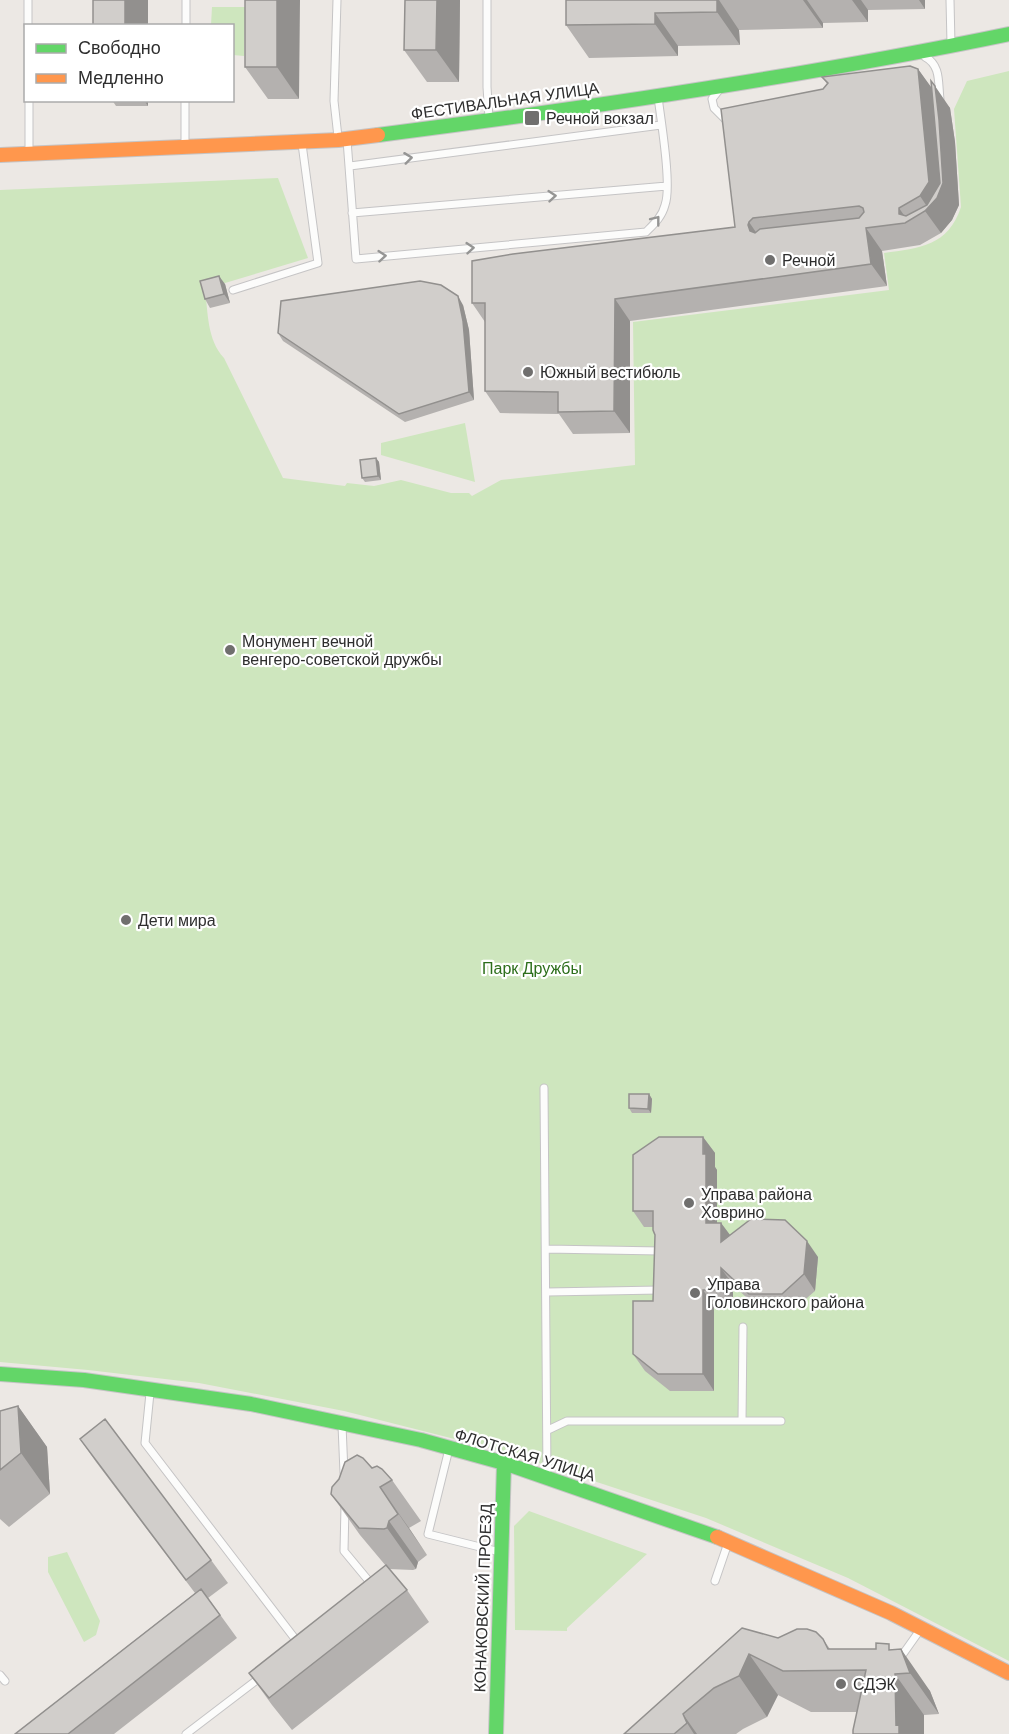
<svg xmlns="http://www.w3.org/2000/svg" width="1009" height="1734" viewBox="0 0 1009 1734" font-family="Helvetica,sans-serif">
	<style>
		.green { fill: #cee6be }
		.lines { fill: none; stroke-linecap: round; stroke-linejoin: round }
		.lane-casing { stroke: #c5c4c5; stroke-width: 9 }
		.fast-casing { stroke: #c5c4c5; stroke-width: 16 }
		.slow-casing { stroke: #c5c4c5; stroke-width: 16 }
		.lane { stroke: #fcfcfb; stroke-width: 7 }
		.fast { stroke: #63d668; stroke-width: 14 }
		.slow { stroke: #ff974d; stroke-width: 14 }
		.wall { fill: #b4b1af }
		.shaded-wall { fill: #92908e }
		.building { fill: #d1cecb; stroke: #92908e; stroke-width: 1.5; fill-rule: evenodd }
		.oneway { stroke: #959594 }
		.poi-dot { fill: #706f6e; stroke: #fff; stroke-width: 2 }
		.labels { text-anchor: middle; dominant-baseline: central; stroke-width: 4.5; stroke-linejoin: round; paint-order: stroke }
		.street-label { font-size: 16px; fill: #2e2e2e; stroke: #fff }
		.poi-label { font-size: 16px; fill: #2e2e2e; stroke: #fff; text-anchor: start }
		.park-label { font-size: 16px; fill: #2c6e1b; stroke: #fff }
	</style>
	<rect width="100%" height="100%" fill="#ece8e4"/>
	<path class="green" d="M 212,7 L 245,7 L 244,56 L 233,55 L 232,26 L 211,25 Z
		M 1009,71 L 1009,1661 L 848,1578 L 706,1518 L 506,1452 L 344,1411 L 199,1383 L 88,1370 L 0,1362 L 0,190 L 278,178 L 308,258 L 205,289 C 208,312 207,340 224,358 L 283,478 L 345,486 L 347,483 L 374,486 L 401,480 L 451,493 L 469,493 L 472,496 L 501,480 L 635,465 L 633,322 L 889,290 L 884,253 C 920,248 948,246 961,207 L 954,109 L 967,81 Z
		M 465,423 L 475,482 L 381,455 L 381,443 Z
		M 529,1511 L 647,1554 L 567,1628 L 567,1631 L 515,1630 L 514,1526 Z
		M 67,1552 L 100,1621 L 96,1635 L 84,1642 L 48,1572 L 48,1557 Z"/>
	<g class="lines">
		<defs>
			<path id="lane" d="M 28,0 L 28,26
				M 337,0 L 334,101 L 338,137
				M 487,0 L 487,87 L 489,118
				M 950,0 L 951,44
				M 186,26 L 186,0
				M 925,57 C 941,65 938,83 940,99
				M 719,90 L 712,99 L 714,108 L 725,119 L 729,119
				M 347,140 L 356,259 L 646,232 C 654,224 662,217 665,205 C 672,186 661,121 658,97
				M 185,146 L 185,100
				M 29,152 L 29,100
				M 350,166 L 661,125
				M 352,213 L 667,186
				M 233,290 L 318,263 L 302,144
				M 544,1088 L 547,1476
				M 546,1249 L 661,1251 L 660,1252
				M 547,1292 L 660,1290
				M 150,1393 L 145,1443 L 299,1644
				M 742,1421 L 743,1327
				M 342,1425 L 344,1473
				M 548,1430 L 567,1421 L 781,1421
				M 449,1449 L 428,1534 L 500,1552
				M 345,1506 L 344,1551 L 373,1586
				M 715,1581 L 728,1543
				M 895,1654 L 903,1654 L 920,1630
				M 0,1675 L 5,1681
				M 186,1734 L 262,1676"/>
			<path id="fast" d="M 378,135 C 589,108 801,77 1009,34
				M 0,1374 L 84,1380 L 251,1404 L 421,1440 L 504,1463 L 717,1537
				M 496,1734 L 504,1463"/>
			<path id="slow" d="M 0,155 L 338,140 L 378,135
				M 717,1537 L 891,1613 L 1009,1673"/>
		</defs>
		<use href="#lane" class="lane-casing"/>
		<use href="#fast" class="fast-casing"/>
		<use href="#slow" class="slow-casing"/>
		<use href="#lane" class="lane"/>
		<use href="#fast" class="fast"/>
		<use href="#slow" class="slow"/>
	</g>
	<path class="wall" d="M 245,0 L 299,99 L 268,99 L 245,67 Z
		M 405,0 L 460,0 L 459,82 L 427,82 L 404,50 Z
		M 566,0 L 925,0 L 925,9 L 868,10 L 868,22 L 823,23 L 823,28 L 739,30 L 740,45 L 678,46 L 678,56 L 589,58 L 566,25 Z
		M 918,69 L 931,88 L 950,108 L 955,142 L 959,205 L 952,220 L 941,233 L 920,245 L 882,251 L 887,286 L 630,321 L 630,433 L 573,434 L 559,414 L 500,413 L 485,391 L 485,322 L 472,303 L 735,227 L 827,84 L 822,77 Z
		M 112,100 L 148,100 L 148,106 L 116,106 Z
		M 225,284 L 230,303 L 210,308 L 205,299 Z
		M 463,305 L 469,330 L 474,400 L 405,422 L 283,341 L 278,333 Z
		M 376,458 L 379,462 L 381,480 L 365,482 L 362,478 Z
		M 649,1094 L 652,1099 L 651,1113 L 632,1113 L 629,1108 Z
		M 703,1137 L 715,1153 L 715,1167 L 717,1170 L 717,1223 L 721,1223 L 730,1235 L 818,1257 L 815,1291 L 793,1310 L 760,1310 L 733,1285 L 733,1306 L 714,1306 L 714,1391 L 670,1391 L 645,1371 L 633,1354 L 653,1301 L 655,1235 L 653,1227 L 644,1227 L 633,1211 Z
		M 18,1406 L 47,1447 L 50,1494 L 9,1527 L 0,1519 L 0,1411 Z
		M 80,1439 L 211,1560 L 228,1583 L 208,1598 L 237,1638 L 114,1734 L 15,1734 L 195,1593 L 96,1462 Z
		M 372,1468 L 392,1480 L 421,1521 L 409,1528 L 427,1555 L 418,1562 L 416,1569 L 413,1570 L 389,1569 L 407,1590 L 429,1622 L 292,1730 L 272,1705 L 249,1673 L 386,1566 L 360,1535 L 331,1494 Z
		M 742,1628 L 778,1638 L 823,1639 L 830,1649 L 893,1650 L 930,1691 L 939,1714 L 924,1715 L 924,1734 L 853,1734 L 857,1712 L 811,1712 L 778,1695 L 767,1717 L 743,1729 L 736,1734 L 624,1734 Z"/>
	<path class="shaded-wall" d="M 125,0 L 148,0 L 148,26 L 125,26 Z
		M 277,0 L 300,0 L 299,99 L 277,67 Z
		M 437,0 L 460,0 L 459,82 L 436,50 Z
		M 717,0 L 719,0 L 739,30 L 740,45 L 717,12 Z
		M 803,0 L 807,0 L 823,23 L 823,28 Z
		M 852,0 L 861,0 L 868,10 L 868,22 Z
		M 919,0 L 925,0 L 925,9 Z
		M 655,13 L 678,46 L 678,56 L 655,24 Z
		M 918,69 L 934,91 L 935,86 L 950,108 L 955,142 L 959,205 L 952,220 L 941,233 L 925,211 L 928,208 L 920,196 Z
		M 144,100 L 148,100 L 148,106 Z
		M 899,208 L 908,221 L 899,214 Z
		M 749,222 L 764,244 L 750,231 L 748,225 Z
		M 866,228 L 882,251 L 887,286 L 871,264 Z
		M 219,276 L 225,284 L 230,303 L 224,294 Z
		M 458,296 L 463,305 L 469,330 L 474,400 L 469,392 Z
		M 615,299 L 630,321 L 630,433 L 614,411 Z
		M 376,458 L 379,462 L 381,480 L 378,476 Z
		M 649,1094 L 652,1099 L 651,1113 L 648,1109 Z
		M 703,1137 L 715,1153 L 715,1167 L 717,1170 L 717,1239 L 706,1223 Z
		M 721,1223 L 733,1239 L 721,1242 Z
		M 807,1241 L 818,1257 L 815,1291 L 804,1274 Z
		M 721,1268 L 733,1285 L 733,1306 L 721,1290 Z
		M 703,1290 L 714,1306 L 714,1391 L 703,1374 Z
		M 18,1406 L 47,1447 L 50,1494 L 21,1453 Z
		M 380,1487 L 409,1528 L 427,1555 Z
		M 389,1521 L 418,1562 L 416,1569 L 387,1528 Z
		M 901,1649 L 930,1691 L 939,1714 L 910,1673 Z
		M 749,1654 L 778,1695 L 767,1717 L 739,1676 Z
		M 895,1674 L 924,1715 L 924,1734 L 899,1734 L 896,1725 Z
		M 683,1714 L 697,1734 L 694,1734 L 687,1723 Z"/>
	<path class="building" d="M 93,0 L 125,0 L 125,26 L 93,26 Z
		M 245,0 L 277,0 L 277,67 L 245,67 Z
		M 405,0 L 437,0 L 436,50 L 404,50 Z
		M 566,0 L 717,0 L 717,12 L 655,13 L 655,24 L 566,25 Z
		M 910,66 L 918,69 L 929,182 L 920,196 L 899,208 L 899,214 L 906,216 L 927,205 L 940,183 L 931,81 L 935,86 L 939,120 L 943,183 L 937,198 L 925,211 L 905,223 L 866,228 L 871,264 L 615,299 L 614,411 L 558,412 L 558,392 L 485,391 L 485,303 L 472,303 L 472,261 L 513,254 L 735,227 L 721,109 L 823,89 L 828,83 L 822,77 ZM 859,206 L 863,208 L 864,212 L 859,218 L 760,229 L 755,233 L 750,231 L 748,225 L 749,222 L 753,218 Z
		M 219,276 L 224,294 L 205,299 L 200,281 Z
		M 420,281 L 441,285 L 458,296 L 463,321 L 469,392 L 399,414 L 278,333 L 281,301 Z
		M 376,458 L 378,476 L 362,478 L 360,460 Z
		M 629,1094 L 649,1094 L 648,1109 L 629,1108 Z
		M 659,1137 L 703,1137 L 703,1154 L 706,1154 L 706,1223 L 721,1223 L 721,1242 L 751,1219 L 785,1220 L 807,1241 L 804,1274 L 782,1294 L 749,1294 L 721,1268 L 721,1290 L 703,1290 L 703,1374 L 658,1374 L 633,1354 L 633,1301 L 653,1301 L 655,1235 L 653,1230 L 653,1211 L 633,1211 L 633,1155 Z
		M 18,1406 L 21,1453 L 0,1470 L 0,1411 Z
		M 105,1419 L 211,1560 L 186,1580 L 80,1439 Z
		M 357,1455 L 363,1458 L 372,1468 L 377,1466 L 382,1469 L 392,1480 L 380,1487 L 398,1514 L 389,1521 L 387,1528 L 384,1529 L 359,1528 L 331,1494 L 332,1487 L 339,1479 L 345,1462 Z
		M 386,1565 L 407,1590 L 269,1698 L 249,1673 Z
		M 201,1589 L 220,1615 L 68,1734 L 15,1734 Z
		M 742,1628 L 778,1638 L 797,1629 L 807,1629 L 816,1632 L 823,1639 L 828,1649 L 876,1649 L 876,1643 L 889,1644 L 889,1650 L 901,1649 L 910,1673 L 895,1674 L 896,1725 L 899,1724 L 899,1734 L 853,1734 L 853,1730 L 866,1670 L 783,1671 L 749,1654 L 739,1676 L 714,1688 L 683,1714 L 687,1723 L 674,1734 L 624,1734 Z"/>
	<defs><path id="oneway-chevron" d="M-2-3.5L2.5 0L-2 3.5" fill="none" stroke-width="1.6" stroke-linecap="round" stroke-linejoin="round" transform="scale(1.5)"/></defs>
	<g class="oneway">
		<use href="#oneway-chevron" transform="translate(408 158) rotate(-7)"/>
		<use href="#oneway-chevron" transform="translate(552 196) rotate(-5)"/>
		<use href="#oneway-chevron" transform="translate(656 220) rotate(-52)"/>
		<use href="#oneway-chevron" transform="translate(470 248) rotate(-5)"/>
		<use href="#oneway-chevron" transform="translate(382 256) rotate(-5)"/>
	</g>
	<g class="poi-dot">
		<rect x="524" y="110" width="16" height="16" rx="3"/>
		<circle cx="770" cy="260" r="6"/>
		<circle cx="528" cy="372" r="6"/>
		<circle cx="230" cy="650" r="6"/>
		<circle cx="126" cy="920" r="6"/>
		<circle cx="689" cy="1203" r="6"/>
		<circle cx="695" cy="1293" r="6"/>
		<circle cx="841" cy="1684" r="6"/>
	</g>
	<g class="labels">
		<g class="street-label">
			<text transform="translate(505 101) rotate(-8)">ФЕСТИВАЛЬНАЯ УЛИЦА</text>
			<text transform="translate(525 1455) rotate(17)">ФЛОТСКАЯ УЛИЦА</text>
			<text transform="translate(483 1598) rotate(-88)">КОНАКОВСКИЙ ПРОЕЗД</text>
		</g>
		<g class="poi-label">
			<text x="546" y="118">Речной вокзал</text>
			<text x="782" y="260">Речной</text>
			<text x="540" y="372">Южный вестибюль</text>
			<text x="242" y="641">Монумент вечной<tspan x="242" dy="18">венгеро-советской дружбы</tspan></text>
			<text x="138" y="920">Дети мира</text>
			<text x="701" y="1194">Управа района<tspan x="701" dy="18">Ховрино</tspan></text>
			<text x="707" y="1284">Управа<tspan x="707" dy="18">Головинского района</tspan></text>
			<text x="853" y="1684">СДЭК</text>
		</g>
		<g class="park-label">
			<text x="532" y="968">Парк Дружбы</text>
		</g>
	</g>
	<rect x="24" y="24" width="210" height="78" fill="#ffffff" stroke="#ababab" stroke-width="1.5"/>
	<rect x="36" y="44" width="30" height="9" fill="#63d668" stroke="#ababab" stroke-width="1.5"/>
	<text x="78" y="54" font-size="18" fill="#2e2e2e">Свободно</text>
	<rect x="36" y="74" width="30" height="9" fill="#ff974d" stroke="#ababab" stroke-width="1.5"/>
	<text x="78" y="84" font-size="18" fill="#2e2e2e">Медленно</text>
</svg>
